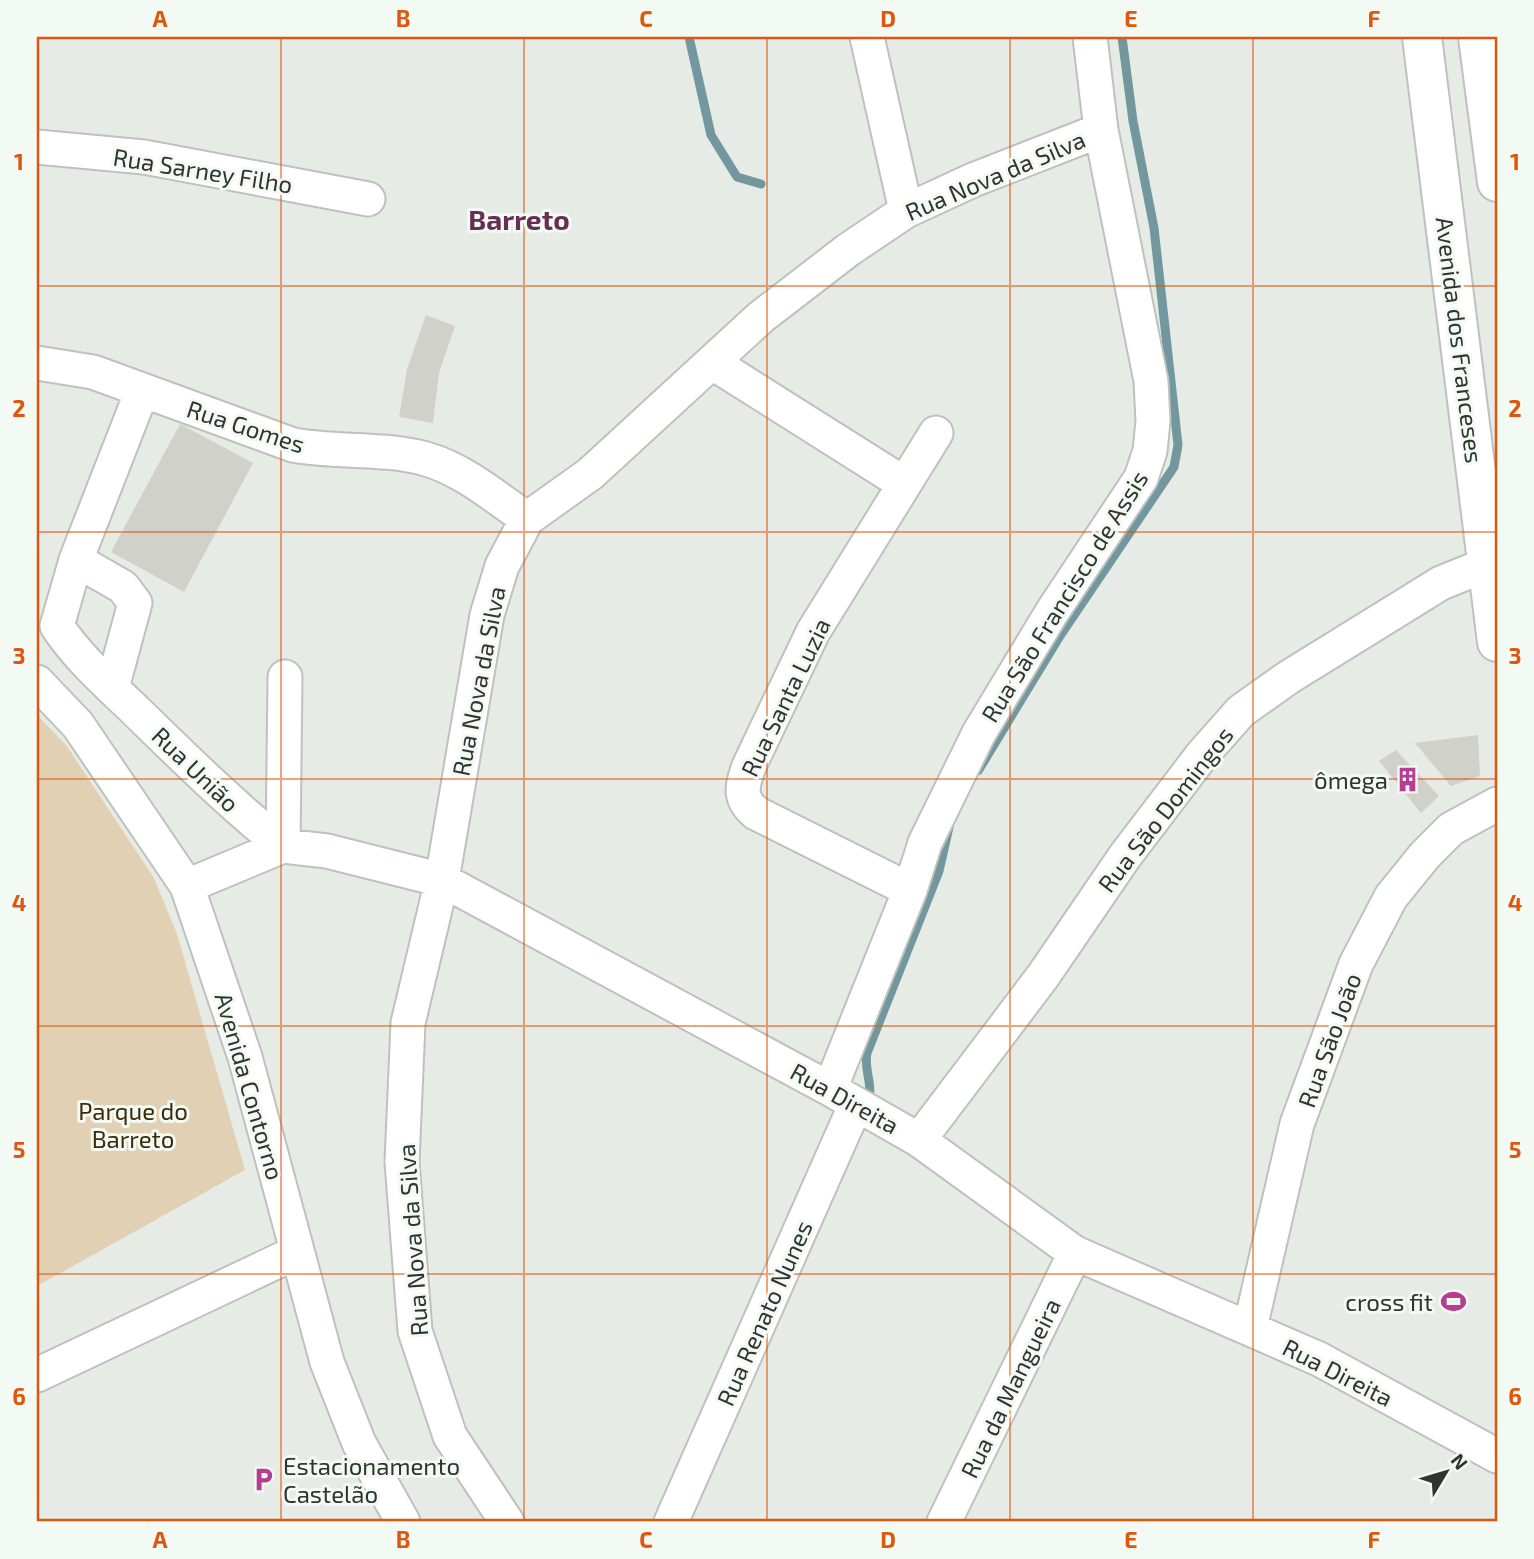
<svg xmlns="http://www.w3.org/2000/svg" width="1534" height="1559" viewBox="0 0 1534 1559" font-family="'Exo 2',sans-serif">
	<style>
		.green { fill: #e1d0b3 }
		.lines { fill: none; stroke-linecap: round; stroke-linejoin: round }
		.stream { stroke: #72979e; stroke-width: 9 }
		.building { fill: #d0d1cb }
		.minor-casing { stroke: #bdc2bd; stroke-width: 37 }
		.major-casing { stroke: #bdc2bd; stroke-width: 42 }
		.minor { stroke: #fff; stroke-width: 33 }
		.major { stroke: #fff; stroke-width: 38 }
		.grid { fill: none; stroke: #df570e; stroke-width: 2; stroke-opacity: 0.55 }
		.labels { text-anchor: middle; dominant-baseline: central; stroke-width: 6; stroke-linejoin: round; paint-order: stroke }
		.street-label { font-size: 24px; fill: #323432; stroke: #f3f9f3 }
		.poi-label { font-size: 24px; fill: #323432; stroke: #f3f9f3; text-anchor: end }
		.park-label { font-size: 24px; fill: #3b2b0b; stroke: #f3f9f3 }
		.quarter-label { font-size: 28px; font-weight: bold; fill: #682d55; stroke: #f3f9f3 }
		.neatline { fill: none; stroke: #df570e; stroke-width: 2.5 }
		.grid-label { font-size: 23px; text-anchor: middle; font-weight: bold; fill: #df570e }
	</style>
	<rect width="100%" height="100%" fill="#e6ebe6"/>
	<path class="green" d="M 37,715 L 66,745 L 154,878 L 177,934 L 245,1170 L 37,1286 Z"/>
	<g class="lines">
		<path class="stream" d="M 689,37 L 711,135 L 737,177 L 761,184
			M 978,771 L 1060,636 L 1174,467 L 1178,445 L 1154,228 L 1133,121 L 1122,37
			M 867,1104 C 875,1086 863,1070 867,1053 L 939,871 L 949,827"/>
	</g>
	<path class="building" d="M 426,315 L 455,326 L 439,373 L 433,423 L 399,417 L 407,369 Z
		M 180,424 L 253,463 L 184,592 L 111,552 Z
		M 1478,735 L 1480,776 L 1451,786 L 1415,743 Z
		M 1396,750 L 1439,796 L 1421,813 L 1379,761 Z"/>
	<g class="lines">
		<defs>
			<path id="minor" d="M 867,37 L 906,211
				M 37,147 L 144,157 L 368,199
				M 37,363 L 93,372 L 293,445 C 336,453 383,447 426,459 C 464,470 495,497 527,519
				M 713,363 L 903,483
				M 142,391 L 76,560 L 57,626 C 78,658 109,685 137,712 C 185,759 231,804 283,846
				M 76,560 L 123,587 L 135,603 L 112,688
				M 37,682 L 78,725 L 187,886 L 245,1057 L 327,1362 L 359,1443 L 403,1522
				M 283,846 L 285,677
				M 187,886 L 283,846 L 327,851 L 442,880 L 830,1089 L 919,1140 L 1075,1253 L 1319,1359 L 1497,1456
				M 910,890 L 756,813 C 738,798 742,786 749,766 L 813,632 L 936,433
				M 830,1089 L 910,890 L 925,843 L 979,733 L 1052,612 L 1141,478 L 1150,451 L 1153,421 L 1151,381 L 1101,130 L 1090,37
				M 919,1140 L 1043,976 L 1125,856 L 1202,755 L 1241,711 L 1289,677 L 1441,583 L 1488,564
				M 1250,1328 L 1297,1124 L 1356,964 L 1391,897 L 1425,855 L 1451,829 L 1497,804
				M 37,1375 L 297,1252
				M 507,1522 L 450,1436 L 415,1331 L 402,1162 L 408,1023 L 442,880 L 487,615 L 502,566 L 527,519 L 590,474 L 761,317 L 848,250 L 906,211 L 973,180 L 1101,130
				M 671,1522 L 856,1104
				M 944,1522 L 1075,1253"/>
			<path id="major" d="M 1422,37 L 1497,642
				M 1478,37 L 1497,182"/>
		</defs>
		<use href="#minor" class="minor-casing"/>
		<use href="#major" class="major-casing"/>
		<use href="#minor" class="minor"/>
		<use href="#major" class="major"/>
	</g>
	<path class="grid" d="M 281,37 L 281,1522M 524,37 L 524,1522M 767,37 L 767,1522M 1010,37 L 1010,1522M 1253,37 L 1253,1522M 37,286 L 1497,286M 37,532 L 1497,532M 37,779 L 1497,779M 37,1026 L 1497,1026M 37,1274 L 1497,1274"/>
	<defs>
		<symbol id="building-bare" viewBox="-9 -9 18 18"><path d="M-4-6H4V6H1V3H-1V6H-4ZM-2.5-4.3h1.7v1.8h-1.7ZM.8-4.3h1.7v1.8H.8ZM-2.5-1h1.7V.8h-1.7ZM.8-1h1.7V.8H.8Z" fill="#b53d92" stroke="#f3f9f3" stroke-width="2.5" paint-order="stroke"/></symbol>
		<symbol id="stadium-bare" viewBox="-9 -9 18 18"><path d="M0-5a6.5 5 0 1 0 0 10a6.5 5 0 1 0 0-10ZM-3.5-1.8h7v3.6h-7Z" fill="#b53d92" stroke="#f3f9f3" stroke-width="2.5" paint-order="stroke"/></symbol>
		<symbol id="parking-bare" viewBox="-9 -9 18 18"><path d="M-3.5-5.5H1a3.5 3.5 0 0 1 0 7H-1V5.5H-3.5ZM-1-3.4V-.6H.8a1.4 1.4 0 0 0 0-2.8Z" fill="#b53d92" stroke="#f3f9f3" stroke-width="2.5" paint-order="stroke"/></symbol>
	</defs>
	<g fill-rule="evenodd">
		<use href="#building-bare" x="1390" y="762" width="35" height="35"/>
		<use href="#stadium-bare" x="1436" y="1284" width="35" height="35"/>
		<use href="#parking-bare" x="246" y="1462" width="35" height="35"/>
	</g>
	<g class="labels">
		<g class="street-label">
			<text transform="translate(203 170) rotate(9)">Rua Sarney Filho</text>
			<text transform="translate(995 175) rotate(-23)">Rua Nova da Silva</text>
			<text transform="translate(1460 340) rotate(83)">Avenida dos Franceses</text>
			<text transform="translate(246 426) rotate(18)">Rua Gomes</text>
			<text transform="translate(1064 596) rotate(-58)">Rua São Francisco de Assis</text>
			<text transform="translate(478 681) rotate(-79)">Rua Nova da Silva</text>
			<text transform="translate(785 697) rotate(-64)">Rua Santa Luzia</text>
			<text transform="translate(196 769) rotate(44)">Rua União</text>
			<text transform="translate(1165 809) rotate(-52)">Rua São Domingos</text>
			<text transform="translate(1329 1040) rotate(-70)">Rua São João</text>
			<text transform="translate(250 1086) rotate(74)">Avenida Contorno</text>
			<text transform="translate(845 1098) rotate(29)">Rua Direita</text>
			<text transform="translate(412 1240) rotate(-94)">Rua Nova da Silva</text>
			<text transform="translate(764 1313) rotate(-66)">Rua Renato Nunes</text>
			<text transform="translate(1338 1372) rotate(27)">Rua Direita</text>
			<text transform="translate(1010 1388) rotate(-64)">Rua da Mangueira</text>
		</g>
		<g class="poi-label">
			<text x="1388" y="779">ômega</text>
			<text x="1433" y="1301">cross fit</text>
			<text x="283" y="1465" text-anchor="start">Estacionamento<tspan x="283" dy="28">Castelão</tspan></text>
		</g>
		<g class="park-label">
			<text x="133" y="1110">Parque do<tspan x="133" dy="28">Barreto</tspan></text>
		</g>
		<g class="quarter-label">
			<text x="519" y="219">Barreto</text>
		</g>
	</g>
	<rect width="1534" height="1559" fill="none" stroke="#f3f9f3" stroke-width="77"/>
	<g transform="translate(1446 1472) rotate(52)" stroke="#f3f9f3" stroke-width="5" paint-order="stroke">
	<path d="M0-5L12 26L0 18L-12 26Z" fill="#323432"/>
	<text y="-10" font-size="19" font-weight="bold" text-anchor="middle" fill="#323432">N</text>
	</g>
	<rect x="38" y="38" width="1458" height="1482" class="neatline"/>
	<g class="grid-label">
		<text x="160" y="27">A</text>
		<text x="403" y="27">B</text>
		<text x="646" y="27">C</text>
		<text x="888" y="27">D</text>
		<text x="1131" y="27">E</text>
		<text x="1374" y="27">F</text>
		<text x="19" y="170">1</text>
		<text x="1515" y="170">1</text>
		<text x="19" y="417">2</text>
		<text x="1515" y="417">2</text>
		<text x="19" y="664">3</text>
		<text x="1515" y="664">3</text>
		<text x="19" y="911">4</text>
		<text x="1515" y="911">4</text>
		<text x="19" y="1158">5</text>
		<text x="1515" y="1158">5</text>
		<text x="19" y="1405">6</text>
		<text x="1515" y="1405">6</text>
		<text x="160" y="1548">A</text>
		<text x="403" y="1548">B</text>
		<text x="646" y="1548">C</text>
		<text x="888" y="1548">D</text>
		<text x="1131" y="1548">E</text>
		<text x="1374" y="1548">F</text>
	</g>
</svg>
